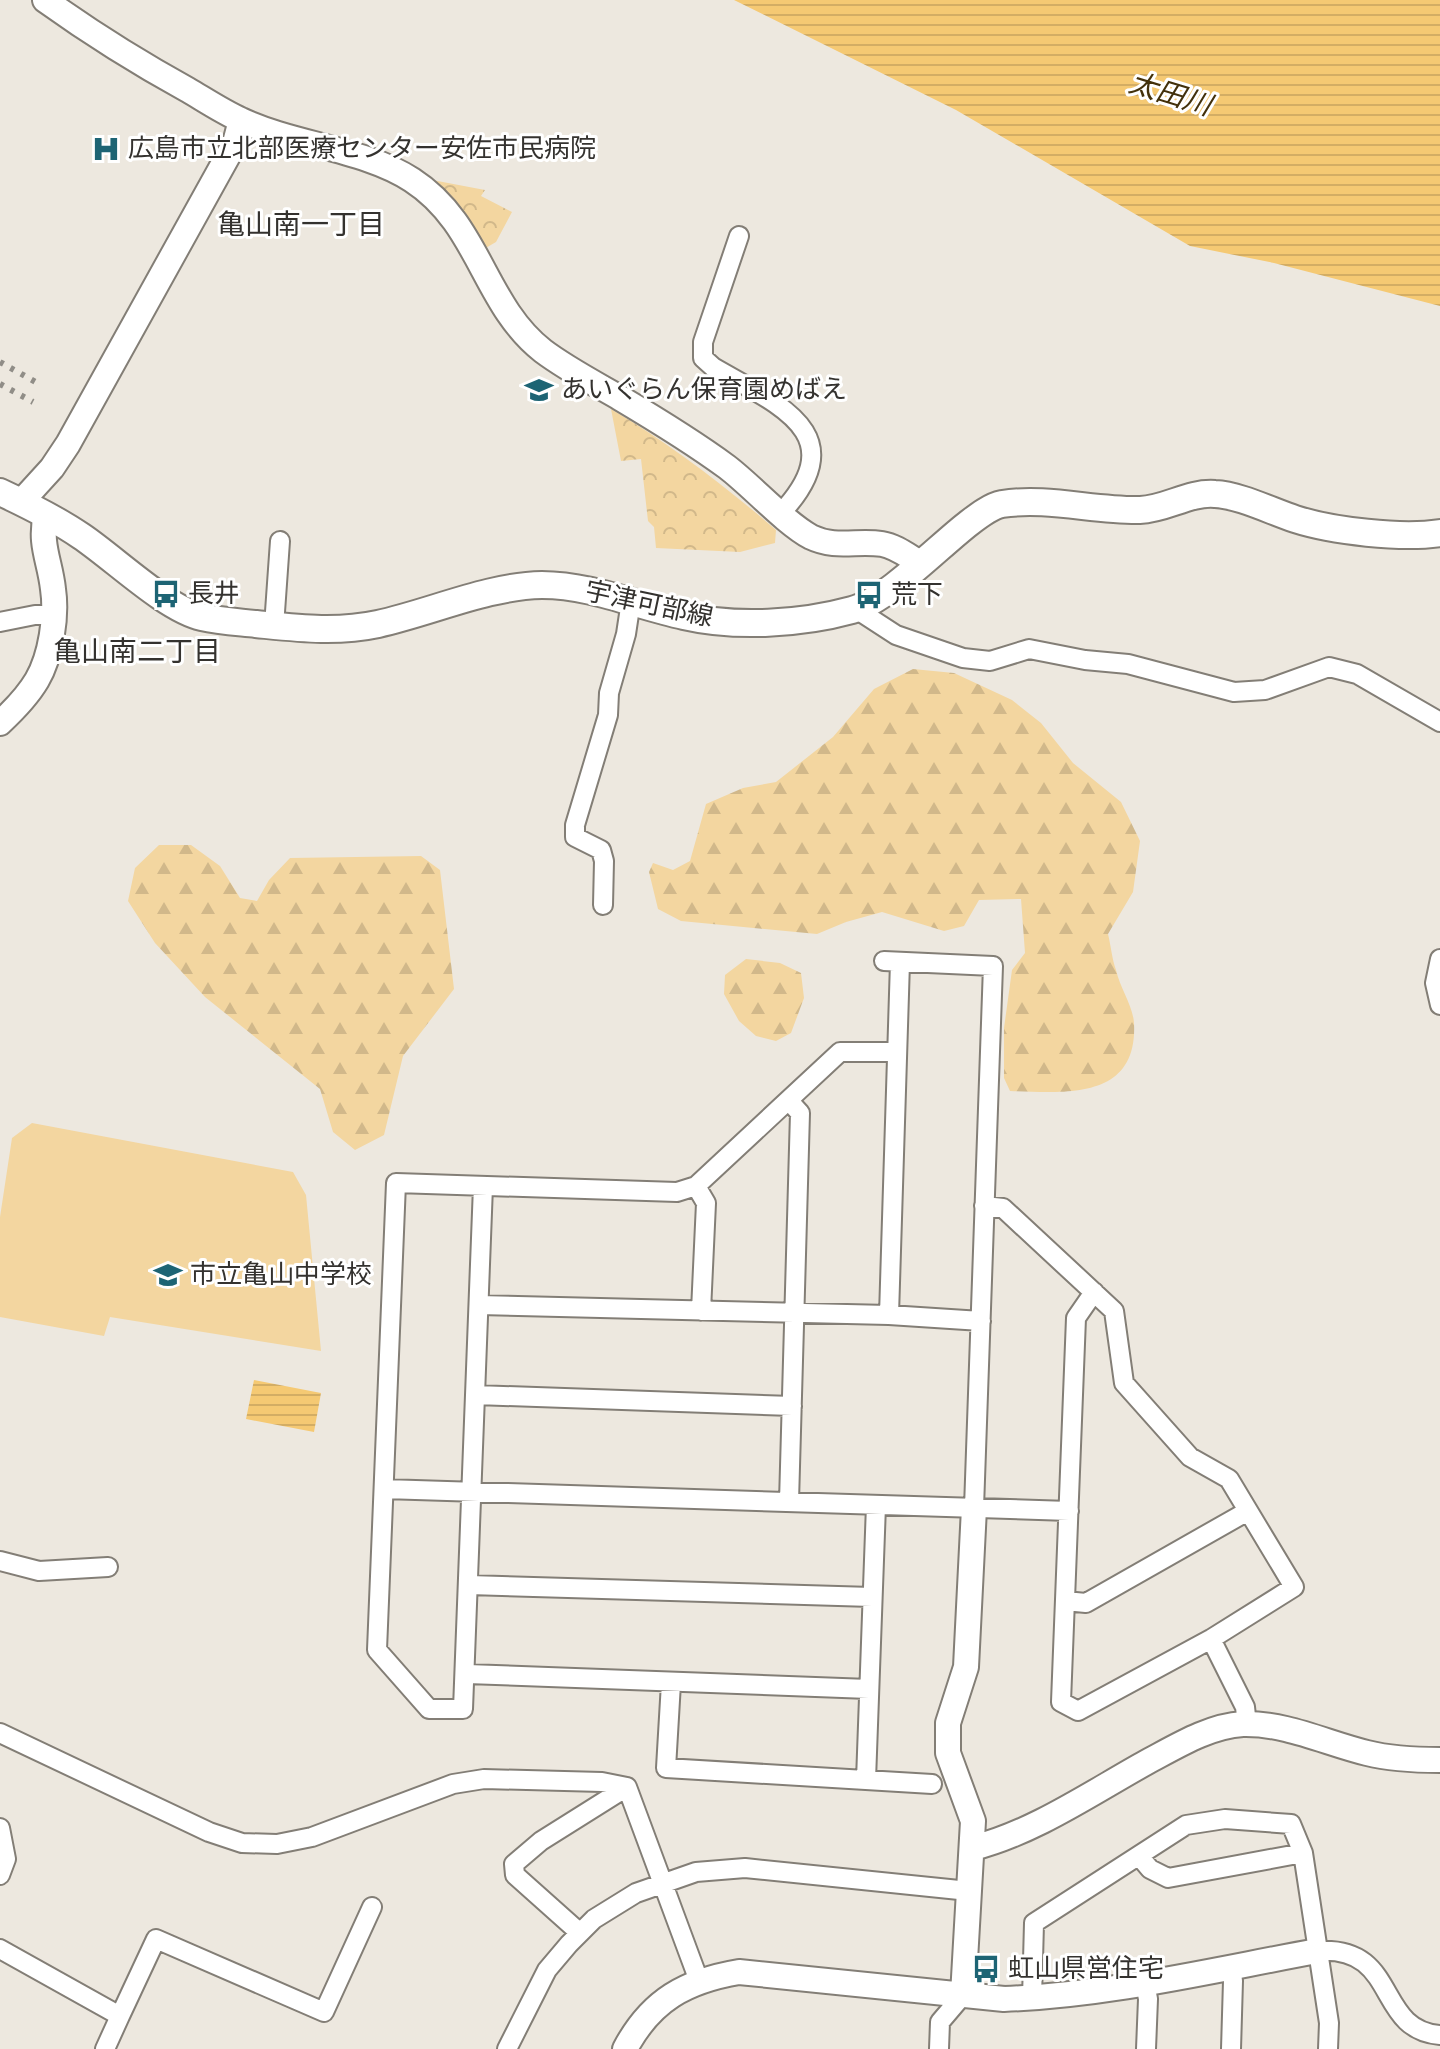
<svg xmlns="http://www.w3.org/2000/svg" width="1440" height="2049" viewBox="0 0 1440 2049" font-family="'Sofia Sans Condensed','Noto Sans JP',sans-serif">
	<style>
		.forest { fill: url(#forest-firs) }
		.park { fill: url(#park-crowns) }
		.pitch { fill: #f3d6a0 }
		.water { fill: url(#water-rules) }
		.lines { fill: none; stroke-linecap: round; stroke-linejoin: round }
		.minor-casing { stroke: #837e76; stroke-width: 22 }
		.tertiary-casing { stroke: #837e76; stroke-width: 28 }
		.secondary-casing { stroke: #837e76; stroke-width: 30 }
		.minor { stroke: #fff; stroke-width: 18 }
		.tertiary { stroke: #fff; stroke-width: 24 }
		.secondary { stroke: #fff; stroke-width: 26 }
		.rail { stroke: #908d87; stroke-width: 6; stroke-dasharray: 4 8; stroke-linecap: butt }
		.labels { text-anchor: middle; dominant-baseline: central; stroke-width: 6; stroke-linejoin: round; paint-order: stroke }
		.poi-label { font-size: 26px; fill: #34322f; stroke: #fff; text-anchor: start }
		.street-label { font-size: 26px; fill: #34322f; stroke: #fff }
		.water-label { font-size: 28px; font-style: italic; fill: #43310b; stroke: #fff }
		.neighbourhood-label { font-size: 28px; fill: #34322f; stroke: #fff }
	</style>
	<defs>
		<pattern id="forest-firs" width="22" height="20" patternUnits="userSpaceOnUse" patternTransform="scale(2)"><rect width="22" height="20" fill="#f3d6a0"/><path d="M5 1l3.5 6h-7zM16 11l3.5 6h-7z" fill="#d1b88a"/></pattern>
		<pattern id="park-crowns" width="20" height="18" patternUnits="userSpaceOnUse" patternTransform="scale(2)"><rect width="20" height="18" fill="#f3d6a0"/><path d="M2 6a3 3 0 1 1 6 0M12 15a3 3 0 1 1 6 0" fill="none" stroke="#d1b88a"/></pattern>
		<pattern id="water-rules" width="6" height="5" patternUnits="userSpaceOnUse" patternTransform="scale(2)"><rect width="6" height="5" fill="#f5c973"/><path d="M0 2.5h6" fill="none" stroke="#d3ad64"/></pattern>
	</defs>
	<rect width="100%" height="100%" fill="#ede8df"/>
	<path class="forest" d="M 913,669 L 954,673 L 1012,700 L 1041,723 L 1073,763 L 1121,802 L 1140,841 L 1133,892 L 1108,934 C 1111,946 1112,959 1116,970 C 1120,988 1133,1006 1134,1023 C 1138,1100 1066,1093 1010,1091 L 1004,1078 L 1004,1028 L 1012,970 L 1025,953 L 1021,899 L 979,900 L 964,926 L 944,931 L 882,912 L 846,922 L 817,934 L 681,921 L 658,909 L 649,872 L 653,863 L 673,870 L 690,861 L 706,804 L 743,788 L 776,782 L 833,737 L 874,689 Z
		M 159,845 L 191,845 L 220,866 L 240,898 L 257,901 L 269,880 L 290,858 L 421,856 L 440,870 L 454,989 L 403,1056 L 384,1135 L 355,1150 L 333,1132 L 320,1089 L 205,997 L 155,943 L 128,901 L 135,868 Z
		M 746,959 L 780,963 L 801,973 L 804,998 L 791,1033 L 776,1041 L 756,1036 L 739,1021 L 724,994 L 725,975 Z"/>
	<path class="park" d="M 427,179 L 485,190 L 481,196 L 512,212 L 496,242 L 484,249 Z
		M 611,409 C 670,444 724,485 776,530 L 775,543 L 740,552 L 656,548 L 654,527 L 648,521 L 641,459 L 621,461 Z"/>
	<path class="pitch" d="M 32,1123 L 293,1172 L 306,1195 L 321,1351 L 110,1317 L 104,1336 L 0,1317 L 0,1217 L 12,1138 Z"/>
	<path class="water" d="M 734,0 L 1440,0 L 1440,306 L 1274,263 L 1190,246 L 956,110 Z
		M 254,1380 L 321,1393 L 314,1432 L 246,1419 Z"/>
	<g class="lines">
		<defs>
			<path id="minor" d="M 739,236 L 703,342 L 703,358 L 713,367 C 776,404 856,433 781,513
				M 856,609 L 896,635 L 963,658 L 990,661 L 1029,649 L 1085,660 L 1128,664 L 1234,692 L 1265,690 L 1329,667 L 1357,674 L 1440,722
				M 0,622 L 35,615 L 54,615
				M 274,626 L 280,541
				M 603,905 L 604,861 L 601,850 L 575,837 L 575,825 L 608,715 L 609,693 L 626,634 L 631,601
				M 1440,959 L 1435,983 L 1440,1005
				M 884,961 L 993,966 L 974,1508
				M 483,1186 L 463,1709 L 429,1709 L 377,1650 L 396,1183 L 677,1192 L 696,1186 L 840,1052 L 897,1052
				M 696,1186 L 706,1203 L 701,1311
				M 984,1206 L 1003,1208 L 1114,1311 L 1124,1383 L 1190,1457 L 1229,1479 L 1294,1587 L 1211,1639 L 1078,1711 L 1061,1702 L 1076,1318 L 1094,1292
				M 479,1305 L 889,1315 L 981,1321
				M 889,1315 L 900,962
				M 476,1395 L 792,1406
				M 384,1489 L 1069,1511
				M 789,1502 L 800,1113 L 789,1101
				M 0,1561 L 39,1571 L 108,1567
				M 469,1585 L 872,1597
				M 1065,1601 L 1086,1603 L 1248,1511
				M 1211,1639 L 1245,1707 L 1247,1725
				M 467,1674 L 869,1689
				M 671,1683 L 666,1768 L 932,1784
				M 0,1733 L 209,1832 L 242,1843 L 277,1844 L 312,1837 L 453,1784 L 484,1779 L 602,1782 L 627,1787 L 699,1981
				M 866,1780 L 876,1505
				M 0,1828 L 6,1859 L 0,1875
				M 1139,1856 L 1150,1869 L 1168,1878 L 1303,1853
				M 580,1933 L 515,1875 L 514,1864 L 541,1841 L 627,1787
				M 0,1949 L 120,2016 L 105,2049
				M 1317,1951 C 1400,1945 1374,2030 1440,2035
				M 1145,1983 L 1148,1999 L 1146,2049
				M 1032,1998 L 1034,1923 L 1186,1825 L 1225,1819 L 1291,1824 L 1303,1853 L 1329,2023 L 1328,2049
				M 120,2016 L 156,1939 L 324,2012 L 372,1907
				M 507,2049 L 547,1970 L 569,1944 L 594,1919 L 636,1893 L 696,1872 L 745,1868 L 969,1891
				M 939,2049 L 940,2022 L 963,1995
				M 1231,2049 L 1233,1981 L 1231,1967"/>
			<path id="tertiary" d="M 45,0 C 91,33 139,63 188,90 C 205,100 223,112 241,120 C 294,145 365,149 412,180 C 480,224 483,304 543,351 C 567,369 594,383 620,398 C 657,420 693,442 727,467 C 752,486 785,523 811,537 C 836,549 857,540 882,544 C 895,546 908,556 920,563
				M 21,502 L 52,468 L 68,444 L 235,143 L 241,120
				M 0,723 C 14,710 27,697 37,680 C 51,656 57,616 53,589 C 50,561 39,544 46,515
				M 973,1848 C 1035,1832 1091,1793 1147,1762 C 1177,1746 1209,1726 1243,1724 C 1286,1723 1326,1743 1367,1753 C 1391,1759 1415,1760 1440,1760
				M 963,1995 L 973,1821 L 948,1753 L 948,1723 L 966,1667 L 974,1508
				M 625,2049 C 651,2000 686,1981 739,1972 L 1004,1999 C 1109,1995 1213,1970 1317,1951"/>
			<path id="secondary" d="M 0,492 C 28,505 56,519 81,536 C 114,558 166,609 202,617 C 219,621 238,622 256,624 C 297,628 336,633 378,624 C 432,612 488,586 542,585 C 591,585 637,606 684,616 C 736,628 801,624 852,610 C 886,601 939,546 969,523 C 978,516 991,506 1002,504 C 1047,497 1095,511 1140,510 C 1167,509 1188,492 1215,494 C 1239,495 1271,511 1295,519 C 1332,531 1402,539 1440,533"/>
		</defs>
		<use href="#minor" class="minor-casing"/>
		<use href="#tertiary" class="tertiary-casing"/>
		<use href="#secondary" class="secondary-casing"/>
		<use href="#minor" class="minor"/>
		<use href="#tertiary" class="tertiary"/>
		<use href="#secondary" class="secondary"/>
		<path class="rail" d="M 0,362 L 41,385
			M 0,384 L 33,402"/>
	</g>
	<defs>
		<symbol id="hospital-bare" viewBox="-9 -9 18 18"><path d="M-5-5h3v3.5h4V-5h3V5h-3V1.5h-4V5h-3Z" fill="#1d6474" stroke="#fff" stroke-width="2.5" paint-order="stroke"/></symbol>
		<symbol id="school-bare" viewBox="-9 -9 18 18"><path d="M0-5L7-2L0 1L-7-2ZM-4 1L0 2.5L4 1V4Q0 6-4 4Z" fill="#1d6474" stroke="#fff" stroke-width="2.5" paint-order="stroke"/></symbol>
		<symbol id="bus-bare" viewBox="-9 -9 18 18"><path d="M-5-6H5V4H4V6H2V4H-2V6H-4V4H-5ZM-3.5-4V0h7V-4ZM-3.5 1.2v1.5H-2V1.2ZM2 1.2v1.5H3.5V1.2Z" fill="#1d6474" stroke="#fff" stroke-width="2.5" paint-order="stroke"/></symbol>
	</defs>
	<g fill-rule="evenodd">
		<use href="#hospital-bare" x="86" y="129" width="40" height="40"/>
		<use href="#school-bare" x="519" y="370" width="40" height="40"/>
		<use href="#bus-bare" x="146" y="574" width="40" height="40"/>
		<use href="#bus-bare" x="849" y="575" width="40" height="40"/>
		<use href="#school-bare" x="148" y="1255" width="40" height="40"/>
		<use href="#bus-bare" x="966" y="1949" width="40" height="40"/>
	</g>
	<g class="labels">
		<g class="poi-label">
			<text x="128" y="149">広島市立北部医療センター安佐市民病院</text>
			<text x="561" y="390">あいぐらん保育園めばえ</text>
			<text x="188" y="594">長井</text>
			<text x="891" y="595">荒下</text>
			<text x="190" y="1275">市立亀山中学校</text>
			<text x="1008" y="1969">虹山県営住宅</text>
		</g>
		<g class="street-label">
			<text transform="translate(649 605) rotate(12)">宇津可部線</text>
		</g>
		<g class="water-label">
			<text transform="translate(1170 95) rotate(17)">太田川</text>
		</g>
		<g class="neighbourhood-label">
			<text x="301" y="225">亀山南一丁目</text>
			<text x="137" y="652">亀山南二丁目</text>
		</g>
	</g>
</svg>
